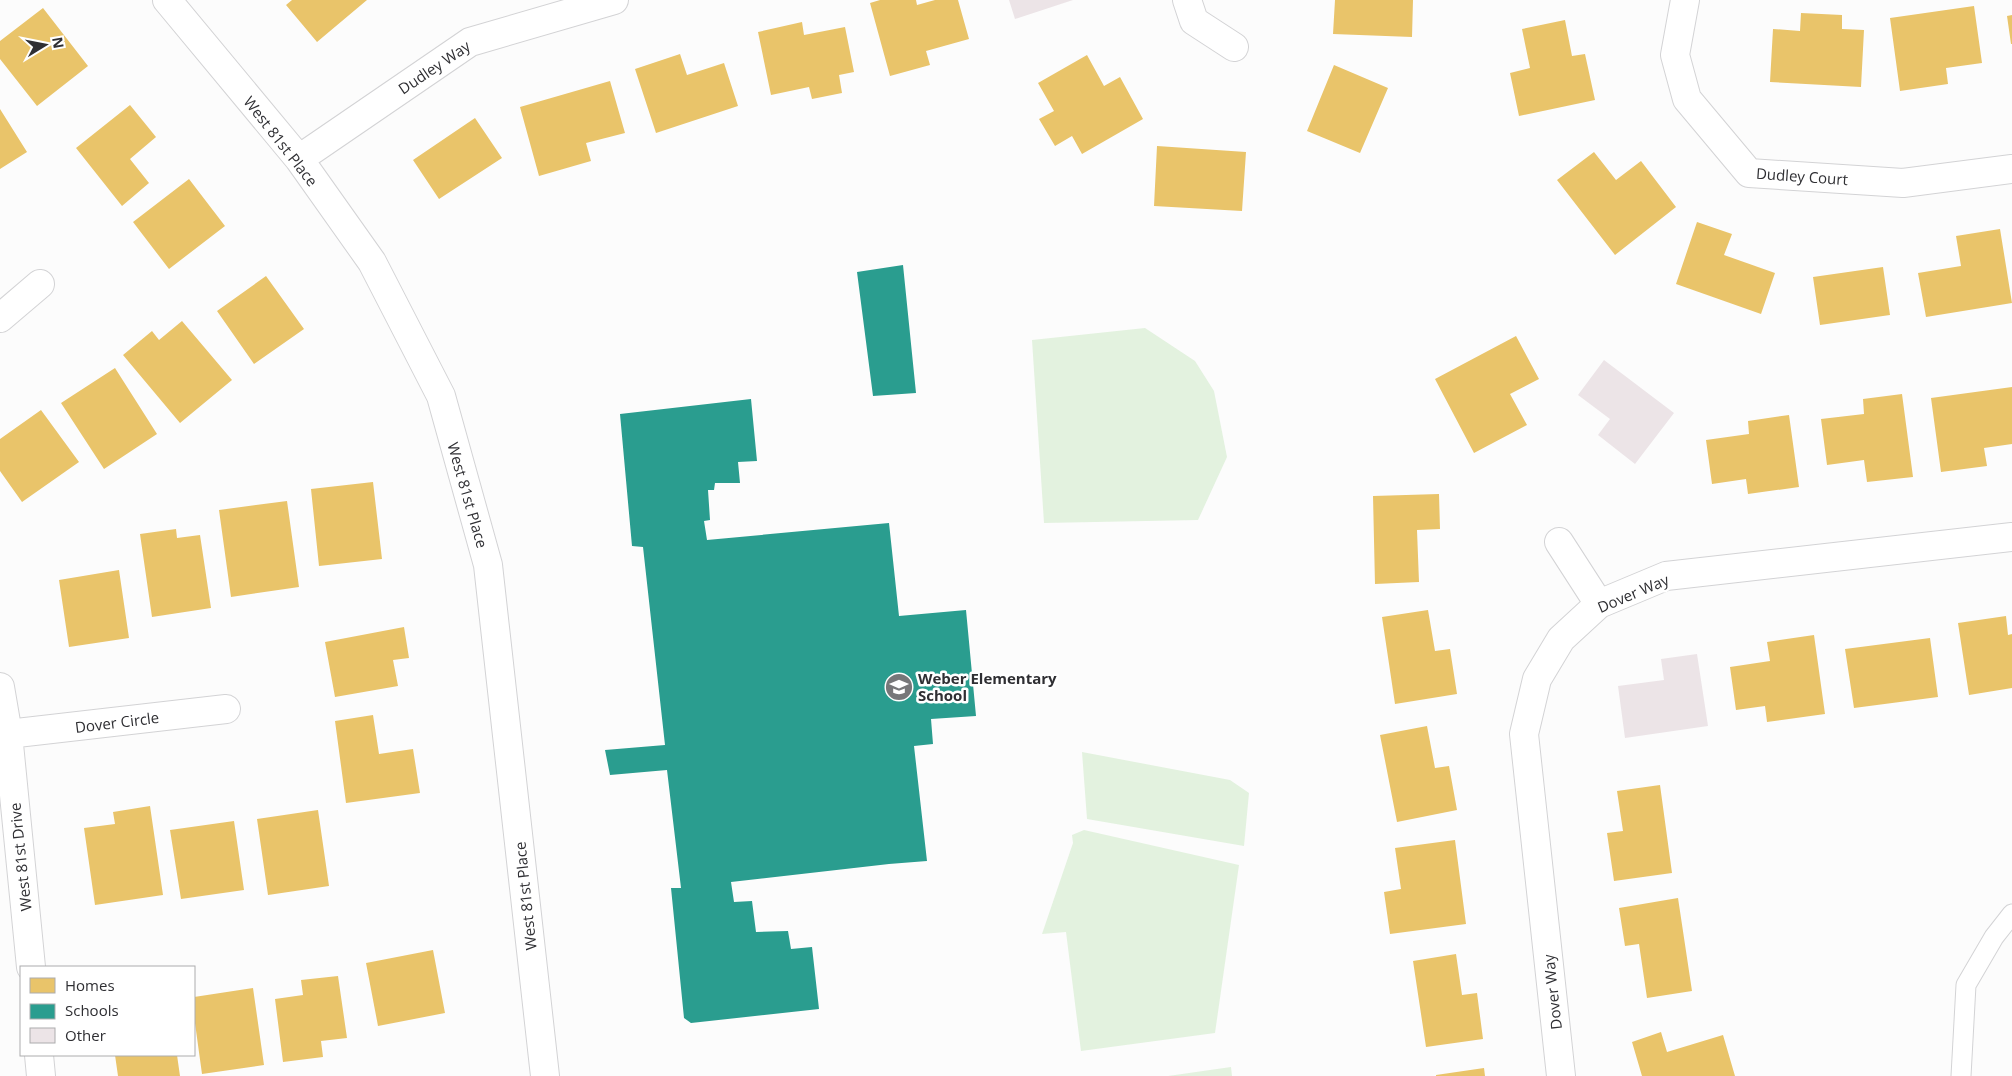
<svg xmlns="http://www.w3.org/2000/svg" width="2012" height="1076" viewBox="0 0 2012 1076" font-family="'Open Sans',sans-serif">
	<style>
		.green { fill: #e3f2df }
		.homes { fill: #e9c46a }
		.schools { fill: #2a9d8f }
		.building { fill: #ece4e7 }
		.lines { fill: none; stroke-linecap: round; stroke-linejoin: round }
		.lane-casing { stroke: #d3d3d5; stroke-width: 21 }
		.street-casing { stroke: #d3d3d5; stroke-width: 30 }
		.lane { stroke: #fff; stroke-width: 19 }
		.street { stroke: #fff; stroke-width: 28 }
		.labels { text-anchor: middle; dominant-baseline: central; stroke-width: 5; stroke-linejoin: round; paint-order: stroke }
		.street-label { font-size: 15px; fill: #2f2f33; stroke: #fff }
		.poi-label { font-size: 15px; font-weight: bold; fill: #2f2f33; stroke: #fff; text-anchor: start }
	</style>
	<rect width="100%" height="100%" fill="#fcfcfc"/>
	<path class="green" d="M 1145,328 L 1195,361 L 1214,391 L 1227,457 L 1198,520 L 1044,523 L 1032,340 Z
		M 1082,752 L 1230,780 L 1249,793 L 1244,846 L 1087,819 Z
		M 1084,830 L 1239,865 L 1215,1033 L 1081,1051 L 1066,932 L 1042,934 L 1073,843 L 1072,835 Z
		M 1231,1067 L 1232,1076 L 1168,1076 Z"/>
	<path class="homes" d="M 292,0 L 367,0 L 317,42 L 286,5 Z
		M 880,0 L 916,0 L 917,5 L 935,0 L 958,0 L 969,39 L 926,51 L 930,65 L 890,76 L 870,3 Z
		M 1335,0 L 1413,0 L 1412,37 L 1333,34 Z
		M 1974,6 L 1982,63 L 1946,68 L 1948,84 L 1900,91 L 1890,18 Z
		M 43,8 L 88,66 L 37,106 L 0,59 L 0,41 Z
		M 1801,13 L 1842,15 L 1842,29 L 1864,30 L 1861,87 L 1770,82 L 1773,29 L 1800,31 Z
		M 2012,15 L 2012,44 L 2011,44 L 2007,16 Z
		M 1565,20 L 1572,56 L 1585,54 L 1595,100 L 1519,116 L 1510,73 L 1530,68 L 1522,29 Z
		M 802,22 L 804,35 L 845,27 L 854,72 L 839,75 L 842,93 L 812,99 L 809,87 L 771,95 L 758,32 Z
		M 680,54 L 687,75 L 724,63 L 738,106 L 656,133 L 635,69 Z
		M 1087,55 L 1104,86 L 1120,77 L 1143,119 L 1082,154 L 1072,136 L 1055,146 L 1039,119 L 1054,111 L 1038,83 Z
		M 1334,65 L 1388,88 L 1360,153 L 1307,131 Z
		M 610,81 L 625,133 L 586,143 L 591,161 L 539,176 L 520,107 Z
		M 130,105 L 156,137 L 130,159 L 149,183 L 122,206 L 76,148 Z
		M 0,109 L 27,152 L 0,169 Z
		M 475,118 L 502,158 L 439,199 L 413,160 Z
		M 1157,146 L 1246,152 L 1242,211 L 1154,206 Z
		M 1594,152 L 1616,180 L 1641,161 L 1676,207 L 1615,255 L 1557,180 Z
		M 189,179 L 225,226 L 169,269 L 133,222 Z
		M 1697,222 L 1732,234 L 1724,255 L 1775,273 L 1761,314 L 1676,284 Z
		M 2000,229 L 2012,303 L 1926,317 L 1918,273 L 1961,266 L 1956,236 Z
		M 1883,267 L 1890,315 L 1820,325 L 1813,277 Z
		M 266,276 L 304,329 L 254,364 L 217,311 Z
		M 182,321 L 232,380 L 180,423 L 123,355 L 152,331 L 159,340 Z
		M 1516,336 L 1539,379 L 1510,394 L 1527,425 L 1474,453 L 1435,379 Z
		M 115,368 L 157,434 L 104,469 L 61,403 Z
		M 2012,387 L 2012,444 L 1984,448 L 1987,466 L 1941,472 L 1931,398 Z
		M 1902,394 L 1913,477 L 1867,482 L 1864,460 L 1827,465 L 1821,419 L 1864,414 L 1863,399 Z
		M 41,410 L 79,462 L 22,502 L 0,471 L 0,439 Z
		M 1789,415 L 1799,487 L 1748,494 L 1746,479 L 1712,484 L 1706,440 L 1749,434 L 1748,421 Z
		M 373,482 L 382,559 L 319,566 L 311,489 Z
		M 1439,494 L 1440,529 L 1417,530 L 1419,582 L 1375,584 L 1373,496 Z
		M 287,501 L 299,587 L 231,597 L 219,510 Z
		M 176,529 L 177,538 L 200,535 L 211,608 L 152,617 L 140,534 Z
		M 119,570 L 129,638 L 69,647 L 59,580 Z
		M 1428,610 L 1435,651 L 1450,649 L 1457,694 L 1395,704 L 1382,617 Z
		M 2006,616 L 2008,635 L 2012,634 L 2012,688 L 1969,695 L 1958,623 Z
		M 404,627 L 409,658 L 393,660 L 398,686 L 335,697 L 325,642 Z
		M 1814,635 L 1825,714 L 1767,722 L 1765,706 L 1736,710 L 1730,667 L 1770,661 L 1767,642 Z
		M 1930,638 L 1938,697 L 1854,708 L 1845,649 Z
		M 373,715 L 379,754 L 413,749 L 420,793 L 346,803 L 335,721 Z
		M 1427,726 L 1435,768 L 1449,766 L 1457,810 L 1397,822 L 1380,735 Z
		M 1660,785 L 1672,873 L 1614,881 L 1607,833 L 1623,831 L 1617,791 Z
		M 150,806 L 163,895 L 95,905 L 84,828 L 115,824 L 113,812 Z
		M 318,810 L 329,886 L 268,895 L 257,819 Z
		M 234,821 L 244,890 L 181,899 L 170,830 Z
		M 1455,840 L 1466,924 L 1390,934 L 1384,892 L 1401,889 L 1395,848 Z
		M 1678,898 L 1692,991 L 1647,998 L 1639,944 L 1625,946 L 1619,908 Z
		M 433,950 L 445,1013 L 378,1026 L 366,963 Z
		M 1456,954 L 1462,995 L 1477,993 L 1483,1039 L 1426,1047 L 1413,961 Z
		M 338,976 L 347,1038 L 321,1041 L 323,1057 L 283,1062 L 275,999 L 303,995 L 301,980 Z
		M 253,988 L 264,1065 L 202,1074 L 194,1016 L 194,997 Z
		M 1661,1032 L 1667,1052 L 1723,1035 L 1735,1076 L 1642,1076 L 1632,1042 Z
		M 115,1055 L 177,1055 L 180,1076 L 118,1076 Z
		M 1484,1068 L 1485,1076 L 1436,1076 L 1436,1075 Z"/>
	<path class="schools" d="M 903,265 L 916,393 L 873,396 L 857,272 Z
		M 751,399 L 757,461 L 738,462 L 740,483 L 715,483 L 714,490 L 708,490 L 710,520 L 704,521 L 707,540 L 889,523 L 899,616 L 966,610 L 976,716 L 931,719 L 933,744 L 914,746 L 927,861 L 889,864 L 731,882 L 734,902 L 752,901 L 756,932 L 788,931 L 791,949 L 812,947 L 819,1009 L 691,1023 L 684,1018 L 671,888 L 681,888 L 667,770 L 610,775 L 605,750 L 665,745 L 643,547 L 632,546 L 620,414 Z"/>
	<path class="building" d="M 1009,0 L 1073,0 L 1015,19 Z
		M 1604,360 L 1674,413 L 1635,464 L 1598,435 L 1610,419 L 1578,395 Z
		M 1697,654 L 1708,726 L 1625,738 L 1618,686 L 1664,680 L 1661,659 Z"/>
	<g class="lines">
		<defs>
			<path id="lane" d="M 1961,1076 L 1966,985 L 1994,937 L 2012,914"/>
			<path id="street" d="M 167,0 L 299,159 L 372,262 L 441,396 L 488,565 L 545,1076
				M 1187,0 L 1194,21 L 1234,47
				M 1685,0 L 1675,55 L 1687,99 L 1749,173 L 1903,183 L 2012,169
				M 299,159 L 470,42 L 614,0
				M 0,318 L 40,284
				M 1559,542 L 1599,604
				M 0,687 L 8,734 L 31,967
				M 8,734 L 226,709
				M 39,1055 L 41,1076
				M 1561,1076 L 1524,734 L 1537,679 L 1561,639 L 1599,604 L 1666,576 L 2012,537"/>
		</defs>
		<use href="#lane" class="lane-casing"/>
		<use href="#street" class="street-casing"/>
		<use href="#lane" class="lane"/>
		<use href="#street" class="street"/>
	</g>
	<defs>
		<symbol id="school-disc" viewBox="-11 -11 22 22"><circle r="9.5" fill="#777779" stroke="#fff"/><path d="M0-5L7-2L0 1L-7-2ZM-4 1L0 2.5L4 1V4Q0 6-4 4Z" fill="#fff"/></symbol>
	</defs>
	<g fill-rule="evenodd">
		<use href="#school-disc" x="883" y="671" width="32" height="32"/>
	</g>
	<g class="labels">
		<g class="street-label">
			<text transform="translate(434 67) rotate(-34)">Dudley Way</text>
			<text transform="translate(281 141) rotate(52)">West 81st Place</text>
			<text transform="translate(1802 176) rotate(4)">Dudley Court</text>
			<text transform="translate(468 495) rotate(74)">West 81st Place</text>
			<text transform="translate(1633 593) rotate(-23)">Dover Way</text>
			<text transform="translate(117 722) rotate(-7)">Dover Circle</text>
			<text transform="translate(20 857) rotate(-96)">West 81st Drive</text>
			<text transform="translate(525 896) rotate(-96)">West 81st Place</text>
			<text transform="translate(1552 992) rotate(-96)">Dover Way</text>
		</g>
		<g class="poi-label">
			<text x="918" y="678">Weber Elementary<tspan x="918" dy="17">School</tspan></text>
		</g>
	</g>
	<rect x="20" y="966" width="175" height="90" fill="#ffffff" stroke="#acacad"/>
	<rect x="30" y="978" width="25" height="15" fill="#e9c46a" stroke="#acacad"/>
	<text x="65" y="991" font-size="15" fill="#2f2f33">Homes</text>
	<rect x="30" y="1004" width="25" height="15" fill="#2a9d8f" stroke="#acacad"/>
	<text x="65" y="1016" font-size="15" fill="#2f2f33">Schools</text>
	<rect x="30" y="1028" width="25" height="15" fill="#ece4e7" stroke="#acacad"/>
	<text x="65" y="1041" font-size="15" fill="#2f2f33">Other</text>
	<g transform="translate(45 45) rotate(80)" stroke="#ffffff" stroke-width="4" paint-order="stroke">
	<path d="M0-4L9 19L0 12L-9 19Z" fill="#2f2f33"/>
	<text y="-8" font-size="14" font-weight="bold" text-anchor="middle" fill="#2f2f33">N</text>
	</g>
</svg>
